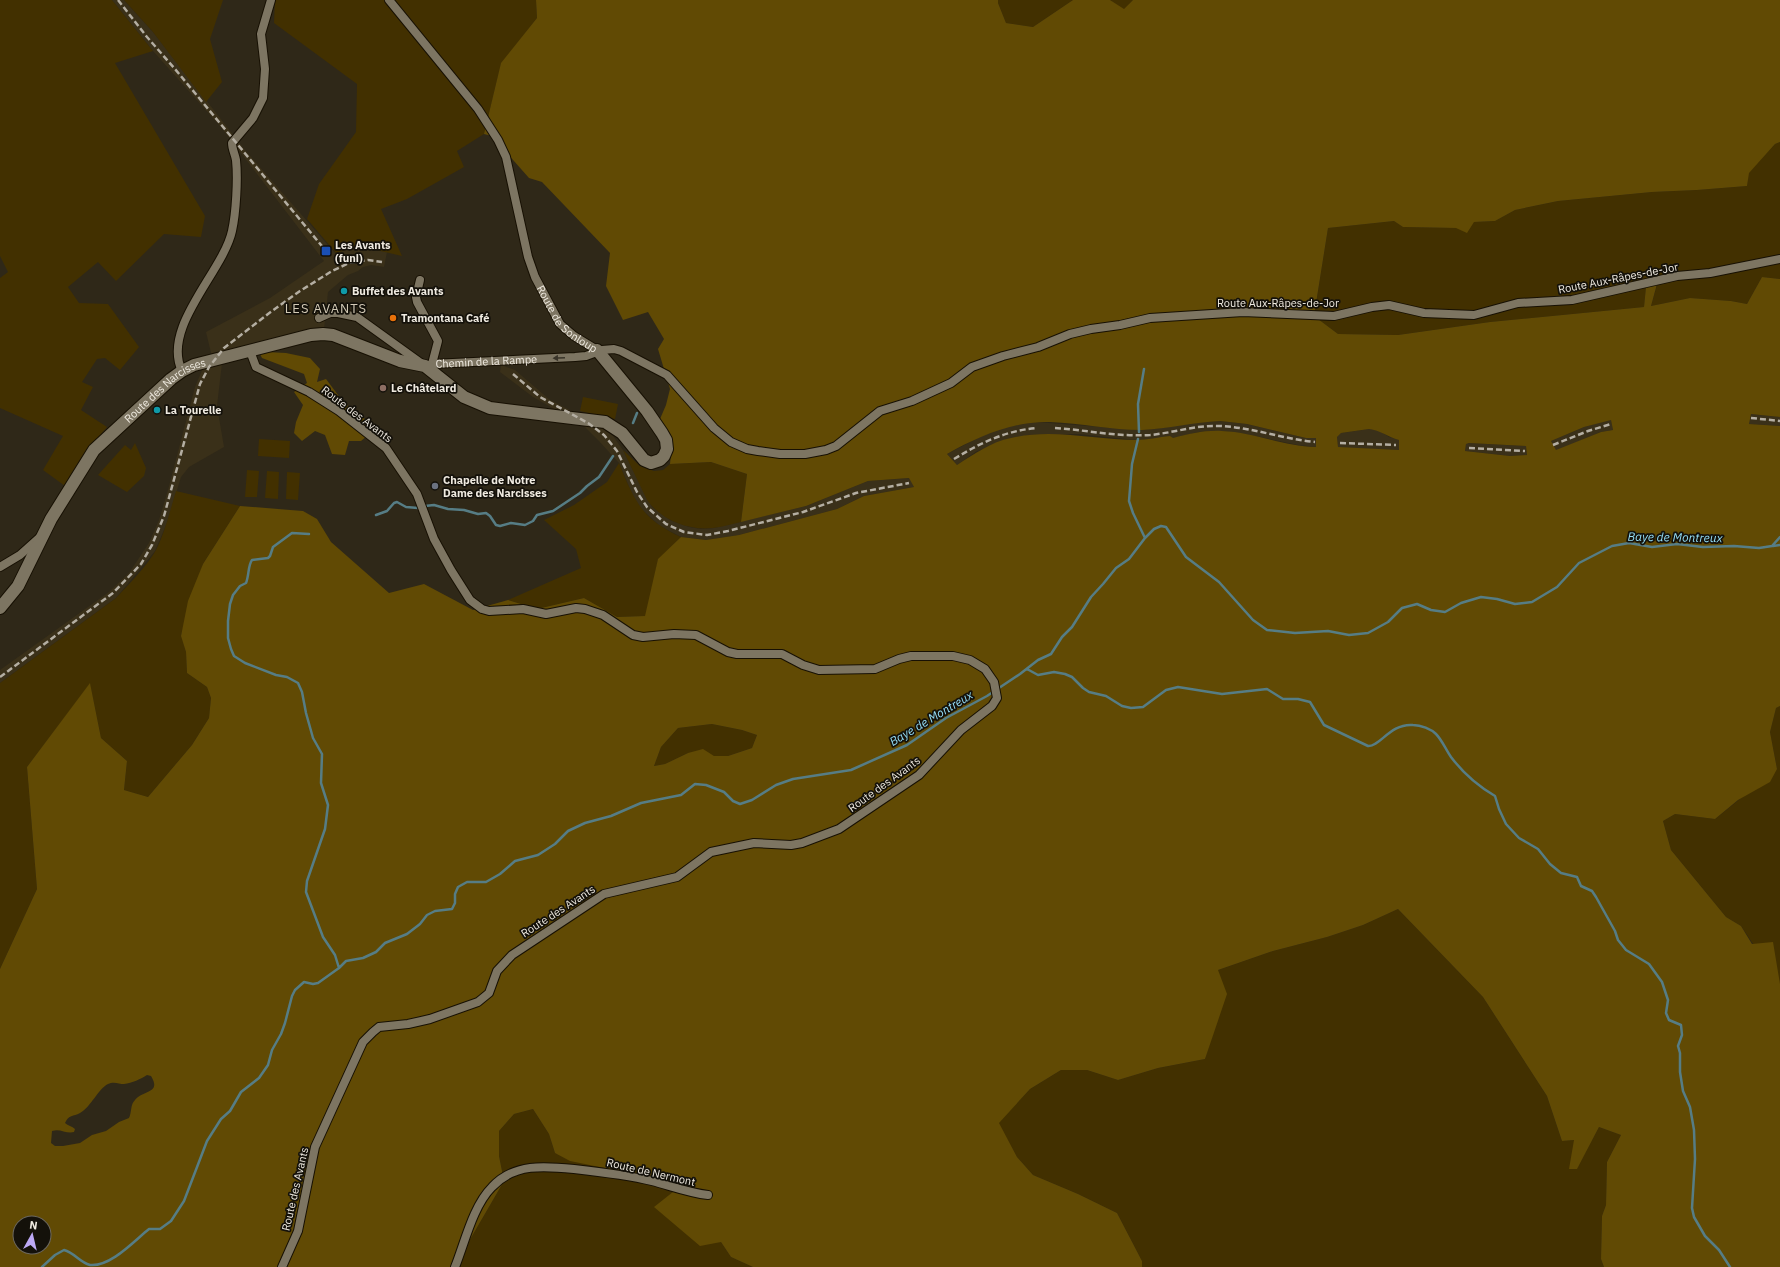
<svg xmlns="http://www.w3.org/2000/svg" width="1780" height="1267" viewBox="0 0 1780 1267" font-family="'IBM Plex Sans',sans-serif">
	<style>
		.built { fill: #3a3019 }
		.green { fill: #423000 }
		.forest { fill: #614a04; fill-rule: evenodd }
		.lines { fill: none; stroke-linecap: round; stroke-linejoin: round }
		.stream { stroke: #567d85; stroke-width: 2.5 }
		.street-casing { stroke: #171003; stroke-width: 10 }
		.secondary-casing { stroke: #171003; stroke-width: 14 }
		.street { stroke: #7d7562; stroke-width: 8 }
		.secondary { stroke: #7d7562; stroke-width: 12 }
		.rail { stroke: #b4aea2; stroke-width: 2.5; stroke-dasharray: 6 3; stroke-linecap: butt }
		.oneway { fill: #393429 }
		.transit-dot { fill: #1a4fb4; stroke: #14110a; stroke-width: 1.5 }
		.culture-dot { fill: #0f9aa8; stroke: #14110a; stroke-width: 1.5 }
		.food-dot { fill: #e8710a; stroke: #14110a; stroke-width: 1.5 }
		.education-dot { fill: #8d6e63; stroke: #14110a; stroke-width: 1.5 }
		.worship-dot { fill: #6b7280; stroke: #14110a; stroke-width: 1.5 }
		.labels { text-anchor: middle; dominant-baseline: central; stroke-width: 3.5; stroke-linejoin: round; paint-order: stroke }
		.poi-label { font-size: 11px; font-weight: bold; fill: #efeae0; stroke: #14110a; text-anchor: start }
		.street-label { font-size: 11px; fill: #efeae0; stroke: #14110a }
		.water-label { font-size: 12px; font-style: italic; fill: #95dff8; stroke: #14110a }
		.quarter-label { font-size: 13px; letter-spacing: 1px; fill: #d3cab6; stroke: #14110a }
	</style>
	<rect width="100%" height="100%" fill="#2f2818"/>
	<path class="built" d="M 112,0 L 124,0 L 153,32 L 244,149 L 335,253 L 359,246 L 387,252 L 384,267 L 371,265 L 363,267 L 358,271 L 348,275 L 328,292 L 324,329 L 222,363 L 217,406 L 224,447 L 189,467 L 181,477 L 167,523 L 155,551 L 116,598 L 0,683 L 0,670 L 109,592 L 129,573 L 149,543 L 159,520 L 168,490 L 195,387 L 203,368 L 212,357 L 206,332 L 270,298 L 324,261 L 221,127 L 153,51 Z
		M 501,365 L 515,370 L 550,400 L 597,424 L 613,436 L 623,450 L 652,507 L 670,520 L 689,527 L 701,529 L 714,528 L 806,506 L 868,481 L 910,478 L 914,487 L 864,496 L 837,509 L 739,535 L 706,540 L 681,537 L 660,526 L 640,508 L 634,499 L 619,463 L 599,441 L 583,425 L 533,397 L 500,372 Z
		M 1751,414 L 1780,417 L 1780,426 L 1749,424 Z
		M 1611,419 L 1613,430 L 1601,432 L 1556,451 L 1551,441 L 1584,427 Z
		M 1220,421 L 1247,424 L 1306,438 L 1317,438 L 1316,447 L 1298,445 L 1245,434 L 1221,431 L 1199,432 L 1173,438 L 1137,440 L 1078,434 L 1028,435 L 977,451 L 957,465 L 947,454 L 988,433 L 1006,427 L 1036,422 L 1141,430 L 1161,428 L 1197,422 Z
		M 1369,429 L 1379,430 L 1389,437 L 1400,440 L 1399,450 L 1338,448 L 1337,437 L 1341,433 Z
		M 1469,443 L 1526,446 L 1527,455 L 1510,456 L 1465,451 L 1466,444 Z"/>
	<path class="green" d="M 0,0 L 112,0 L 153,51 L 115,63 L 205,216 L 201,237 L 164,234 L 116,281 L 98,262 L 68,287 L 79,303 L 108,304 L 139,347 L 120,370 L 105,358 L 97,359 L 82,382 L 93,387 L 81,410 L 107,427 L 81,458 L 65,486 L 43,470 L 63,436 L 0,408 L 0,278 L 8,272 L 0,256 Z
		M 124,0 L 223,0 L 210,39 L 222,82 L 206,102 L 153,32 Z
		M 275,0 L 536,0 L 537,18 L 501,64 L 484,134 L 457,151 L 464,167 L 407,199 L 381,209 L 402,256 L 359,246 L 336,253 L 307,219 L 319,184 L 356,132 L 357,84 L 274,23 Z
		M 998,0 L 1073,0 L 1033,27 L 1006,23 L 998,3 Z
		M 1110,0 L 1133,0 L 1124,10 Z
		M 1780,142 L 1780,279 L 1762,277 L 1747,304 L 1731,301 L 1690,298 L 1651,306 L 1657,285 L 1646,287 L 1644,307 L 1490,322 L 1398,335 L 1338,334 L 1314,316 L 1328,228 L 1394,221 L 1403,227 L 1456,228 L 1474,222 L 1495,221 L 1515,210 L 1558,201 L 1652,192 L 1697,190 L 1747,186 L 1748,173 L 1775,144 Z
		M 583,397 L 618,404 L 615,419 L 580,411 Z
		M 259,439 L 290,441 L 289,458 L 258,456 Z
		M 135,443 L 146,468 L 144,476 L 127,492 L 98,475 L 125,445 L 131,450 Z
		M 623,450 L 640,466 L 654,471 L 663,470 L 670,464 L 711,462 L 747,474 L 741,522 C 731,524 722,527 713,528 C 689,531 661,520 647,500 Z
		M 619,463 C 635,502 642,519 681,537 L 658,560 L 646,616 L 617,617 L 584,598 L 537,609 L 508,600 L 581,568 L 576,549 L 544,520 L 574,505 L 607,482 Z
		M 247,470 L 259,471 L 257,497 L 245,497 Z
		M 267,471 L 279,472 L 278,499 L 265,498 Z
		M 287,472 L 300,473 L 298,500 L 286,499 Z
		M 176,491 L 240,506 L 203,564 L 181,635 L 186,652 L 187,673 L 207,687 L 211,698 L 209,718 L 192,745 L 148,797 L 124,790 L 127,761 L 101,738 L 90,684 L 27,767 L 37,889 L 0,969 L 0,683 L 116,598 C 129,584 147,566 156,550 C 165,532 170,511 176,491 Z
		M 1780,706 L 1780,984 L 1741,926 L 1726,917 L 1671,850 L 1663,821 L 1675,814 L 1715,819 L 1777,769 L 1770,732 L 1776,708 Z
		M 712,724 L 742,730 L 757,735 L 752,748 L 728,756 L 714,756 L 688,753 L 665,764 L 654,766 L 661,747 L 678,728 Z
		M 1398,909 L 1483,997 L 1547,1096 L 1562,1141 L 1574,1140 L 1577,1168 L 1599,1127 L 1621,1135 L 1607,1162 L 1606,1205 L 1602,1216 L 1601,1259 L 1604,1267 L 1142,1267 L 1142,1261 L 1117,1213 L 1078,1194 L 1033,1175 L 1017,1157 L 998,1123 L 1030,1089 L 1061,1070 L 1087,1070 L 1118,1080 L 1158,1068 L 1205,1059 L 1213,1033 L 1218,970 L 1273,951 L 1327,937 L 1363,925 Z
		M 533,1109 L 549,1134 L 555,1153 L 684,1184 L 655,1207 L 721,1242 L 731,1257 L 753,1267 L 459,1267 L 468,1243 L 504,1181 L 499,1156 L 499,1131 L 514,1114 Z"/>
	<path class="forest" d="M 536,0 L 998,0 L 998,3 L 1006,23 L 1033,27 L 1073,0 L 1110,0 L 1124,9 L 1133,0 L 1780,0 L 1780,142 L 1775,144 L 1749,173 L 1747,186 L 1697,190 L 1652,192 L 1558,201 L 1515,210 L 1495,221 L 1474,222 L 1467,233 L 1456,228 L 1403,227 L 1394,221 L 1328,228 L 1314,316 L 1338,334 L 1398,335 L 1490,322 L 1644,307 L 1646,287 L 1657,284 L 1651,306 L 1690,298 L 1731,301 L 1747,304 L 1762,277 L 1780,279 L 1780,417 L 1751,414 L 1749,424 L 1780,426 L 1780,706 L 1776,708 L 1770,732 L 1777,769 L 1770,782 L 1738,800 L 1715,819 L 1675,814 L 1663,821 L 1671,850 L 1726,917 L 1741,926 L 1752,944 L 1773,942 L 1780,984 L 1780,1267 L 1604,1267 L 1601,1259 L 1602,1216 L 1606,1205 L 1607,1162 L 1621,1135 L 1599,1127 L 1577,1169 L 1569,1169 L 1574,1140 L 1562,1141 L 1547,1096 L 1483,997 L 1398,909 L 1363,925 L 1327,937 L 1273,951 L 1218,970 L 1227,994 L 1205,1059 L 1158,1068 L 1118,1080 L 1087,1070 L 1061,1070 L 1030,1089 L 999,1123 L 1017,1157 L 1033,1175 L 1078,1194 L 1117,1213 L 1142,1261 L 1142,1267 L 753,1267 L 731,1257 L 721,1242 L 700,1246 L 654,1207 L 683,1184 L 570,1161 L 555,1153 L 549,1134 L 533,1109 L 514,1114 L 499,1131 L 499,1156 L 504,1181 L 468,1243 L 459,1267 L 0,1267 L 0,969 L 37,889 L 27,767 L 90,683 L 101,738 L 127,761 L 124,790 L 148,797 L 192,745 L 209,718 L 211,698 L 207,687 L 187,673 L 186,652 L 181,636 L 188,601 L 203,564 L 240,506 L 303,511 L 317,519 L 331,542 L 389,593 L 424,584 L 473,610 L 508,600 L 537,609 L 584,598 L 617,617 L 645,616 L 658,559 L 681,537 L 706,540 L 739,535 L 837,509 L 864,496 L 914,487 L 909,478 L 868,481 L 806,506 L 741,522 L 747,474 L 711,462 L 670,464 L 672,443 L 660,419 L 666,405 L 670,389 L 658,349 L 664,339 L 648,312 L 623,320 L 606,286 L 610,253 L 542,182 L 529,178 L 492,136 L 484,134 L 501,63 L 537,18 ZM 1611,420 L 1613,430 L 1601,432 L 1556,450 L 1551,441 L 1584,427 ZM 1220,421 L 1247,424 L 1306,438 L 1316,438 L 1316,447 C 1284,447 1254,432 1222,431 C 1205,430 1189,434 1173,438 L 1170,436 C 1159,437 1147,440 1136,440 C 1095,440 1053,428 1011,438 C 991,442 974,454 957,465 L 947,454 C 979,436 1013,421 1050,422 C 1081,423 1111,430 1142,430 C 1168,429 1194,422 1220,421 ZM 1369,429 C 1380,430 1388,437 1399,440 L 1399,450 L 1338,447 L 1337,437 L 1341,433 ZM 1469,443 L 1526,446 L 1527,455 L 1510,456 L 1465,451 L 1466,444 ZM 712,724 L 742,730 L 757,735 L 752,748 L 728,756 L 714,756 L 703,749 L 688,753 L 665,764 L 654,766 L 661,747 L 678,728 ZM 147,1075 L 151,1076 C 162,1094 142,1090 135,1100 C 130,1105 132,1112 129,1118 L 119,1122 L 106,1131 L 92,1135 L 80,1143 L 63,1146 L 55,1146 L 51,1143 L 52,1131 C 60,1128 66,1134 74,1132 L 75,1129 C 72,1126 68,1126 65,1123 C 69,1114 73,1117 80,1113 C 91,1107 98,1089 108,1084 C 114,1081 119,1084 124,1084 C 132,1083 141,1079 147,1075 ZM 20,1223 L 44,1223 L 44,1247 L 20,1247 Z
		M 266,352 L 286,353 L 310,358 L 320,369 L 317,382 L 326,379 L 344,403 L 370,423 L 374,430 L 361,441 L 349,441 L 345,455 L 332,454 L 325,435 L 315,431 L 302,441 L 294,433 L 296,422 L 303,405 L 294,392 L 307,383 L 304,374 L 262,358 L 260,354 Z"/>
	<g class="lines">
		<path class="stream" d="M 633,423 L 637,413
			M 1139,432 L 1138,404 L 1144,369
			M 1138,439 L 1132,464 L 1129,501 L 1133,513 L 1145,538
			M 425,506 L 434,505 L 448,509 L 464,510 L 478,514 L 486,513 L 490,516 L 496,525 L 500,526 L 511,523 L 525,525 L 533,521 L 537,515 L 553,511 L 580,493 L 587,486 L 599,477 L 613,456
			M 376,515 L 387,511 L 394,503 L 397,502 L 406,507 L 418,508
			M 309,534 L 292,533 L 273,547 L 270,556 L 268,558 L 252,560 C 248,565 249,576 246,583 L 240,586 L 233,595 L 230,604 L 228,621 L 228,638 L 231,649 L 234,656 L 245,663 L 276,675 L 287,677 L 298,683 L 302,692 L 306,713 L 313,738 L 322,754 L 321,783 L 328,805 L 325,829 L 307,881 L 306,892 L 323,937 L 335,955 L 339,968
			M 1773,546 L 1780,545
			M 1027,669 L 1038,675 L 1054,672 L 1065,674 L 1072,677 L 1083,688 L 1089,692 L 1106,696 L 1122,706 L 1131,708 L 1143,707 L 1166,690 L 1178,687 L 1222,694 L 1267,689 L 1283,699 L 1298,699 L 1310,702 L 1324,725 L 1368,746 C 1380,747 1390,723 1413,725 C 1421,725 1431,729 1436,734 C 1442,740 1446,750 1451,757 C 1463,773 1478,786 1495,796 L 1499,809 L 1506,824 L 1519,838 L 1538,849 L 1550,864 L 1561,873 L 1577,877 L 1581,886 L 1592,891 L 1596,897 L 1615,931 L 1618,940 L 1626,950 L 1649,964 L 1662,982 L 1668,1000 L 1666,1013 L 1669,1020 L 1681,1025 L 1682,1035 L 1678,1046 L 1680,1053 L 1680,1072 L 1683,1091 L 1690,1107 L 1694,1130 L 1695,1159 L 1692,1208 L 1694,1217 L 1705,1236 L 1719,1250 L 1730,1267
			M 42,1267 L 55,1255 L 64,1250 C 75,1253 79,1262 90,1265 C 111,1267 135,1240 149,1229 L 160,1229 L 171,1221 L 184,1201 L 207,1141 L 221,1119 L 230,1111 L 241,1092 L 259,1078 L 268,1065 L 272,1050 L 281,1034 L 285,1023 L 292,996 L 295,990 L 304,982 L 313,984 L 318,983 L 339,968 L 346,961 L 363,958 L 376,952 L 385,943 L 407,934 L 420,924 L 427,915 L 435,911 L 452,909 L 455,903 L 455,894 L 458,887 L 467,882 L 486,882 L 500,874 L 515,861 L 538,855 L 555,844 L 568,831 L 585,823 L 611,816 L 641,803 L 681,795 L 695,784 L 706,785 L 724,792 L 733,801 L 740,804 L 752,800 L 776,785 L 793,779 L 851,770 L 907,745 L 946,718 L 987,696 L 1020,674 L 1038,660 L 1051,654 L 1062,637 L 1072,627 L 1091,597 L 1103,584 L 1116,568 L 1129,559 L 1145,538 L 1154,529 L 1161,526 L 1166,527 L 1186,557 L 1219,582 L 1253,620 L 1267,630 L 1295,633 L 1328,631 L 1349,635 L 1368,633 L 1388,622 L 1402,608 L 1417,604 L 1431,610 L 1445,612 L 1461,603 L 1481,597 L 1497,599 L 1515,604 L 1532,602 L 1557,587 L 1579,563 L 1612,546 L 1629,543 L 1652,547 L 1677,544 L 1703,547 L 1734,546 L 1759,548 L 1772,546 L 1780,537"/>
		<defs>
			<g id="street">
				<path id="s1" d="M 389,0 L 478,109 L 498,140 L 506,157 L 528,257 L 535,277 L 560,324 L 574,336 L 597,350"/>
				<path d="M 420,280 L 416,297 L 417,302 L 438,341 L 432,364"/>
				<path id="s2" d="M 319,318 L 330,313 L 338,313 L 357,317 L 425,366 L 432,364 L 575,357 L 586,356 L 602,350 L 614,349 L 621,351 L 667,375 L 714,428 L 731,442 L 747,449 L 758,451 L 780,454 L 805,454 L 826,450 L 836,446 L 880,411 L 912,401 L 951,383 L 972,367 L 1003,356 L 1038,347 L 1070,334 L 1091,329 L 1120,325 L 1150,318 L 1243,312 L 1334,316 L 1372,307 L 1389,305 L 1424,313 L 1474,315 L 1518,303 L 1572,300 L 1677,276 L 1710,273 L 1780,259"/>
				<path d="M 250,351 L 256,367 L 309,392 L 339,411 L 386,448 L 417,494 L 434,539 L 451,570 L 470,600 L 482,609 L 489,611 L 523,609 L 546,614 L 576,608 L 585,609 L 603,615 L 633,635 L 643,637 L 674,634 L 696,635 L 728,652 L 737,654 L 782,654 L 803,665 L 819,670 L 875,669 L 899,659 L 911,656 L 953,656 L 970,660 L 985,669 L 994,682 L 997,698 L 992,706 L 961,730 L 919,775 L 839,829 L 802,843 L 791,845 L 754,843 L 711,852 L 677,877 L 604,894 L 512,955 L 497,971 L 489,993 L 478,1002 L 430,1019 L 408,1024 L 379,1027 L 373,1032 L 363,1042 L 315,1147 L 298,1231 L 282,1267"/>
				<path d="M 182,371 C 161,327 223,272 232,231 C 236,213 238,179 236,160 C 235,154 232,149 232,143 L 253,118 L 263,98 L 265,69 L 261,34 L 271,0"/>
				<path d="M 0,567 L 20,555 L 39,538"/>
				<path d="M 455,1267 C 465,1242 473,1206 492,1187 C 514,1163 545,1166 574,1169 C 601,1172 627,1175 652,1181 C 671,1186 689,1193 708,1195"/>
			</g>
			<g id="secondary">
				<path id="s3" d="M 0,608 L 18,586 L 51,519 L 94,450 L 171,379 L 182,371 L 194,365 L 311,335 L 323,334 L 333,335 L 400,361 L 425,366 L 464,397 L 490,408 L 605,422 L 622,433 L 644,460 L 651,463 L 660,460 L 664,456 L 667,449 L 666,440 L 662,433 L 647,411 L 597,350"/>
			</g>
		</defs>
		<use href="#street" class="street-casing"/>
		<use href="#secondary" class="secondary-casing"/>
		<use href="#street" class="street"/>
		<use href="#secondary" class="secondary"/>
		<path class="rail" d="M 118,0 L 147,37 L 175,69 L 326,251
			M 513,374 L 540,397 L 588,423 L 604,435 L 617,451 L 637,492 L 647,507 L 666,524 L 684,532 L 707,535 L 728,531 L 803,512 L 856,493 L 909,483
			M 1751,418 L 1780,421
			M 1055,428 C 1086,430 1118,437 1150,435 C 1173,433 1195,425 1219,426 C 1251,427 1283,439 1315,442
			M 1340,443 L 1396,445
			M 1553,445 L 1588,431 L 1611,424
			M 1469,448 L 1525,451
			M 954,459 C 980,443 1005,431 1036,428
			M 0,677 L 113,593 L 141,564 L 152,545 L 164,516 L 200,384 L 209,367 L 224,348 L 268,314 L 300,291 L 332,271 L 349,263 L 368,260 L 382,262"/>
	</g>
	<defs><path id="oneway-solid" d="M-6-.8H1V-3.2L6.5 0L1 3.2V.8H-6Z"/></defs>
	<use class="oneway" href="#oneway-solid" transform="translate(559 358) rotate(177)"/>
	<rect class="transit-dot" x="321" y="246" width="10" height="10" rx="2"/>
	<g class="culture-dot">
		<circle cx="344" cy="291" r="4"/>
		<circle cx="157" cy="410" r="4"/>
	</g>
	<circle class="food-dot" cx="393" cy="318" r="4"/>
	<circle class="education-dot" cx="383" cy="388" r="4"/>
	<circle class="worship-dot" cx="435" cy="486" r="4"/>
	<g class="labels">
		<g class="poi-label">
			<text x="335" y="245">Les Avants<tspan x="335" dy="13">(funi)</tspan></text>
			<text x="352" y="291">Buffet des Avants</text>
			<text x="401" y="318">Tramontana Café</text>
			<text x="391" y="388">Le Châtelard</text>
			<text x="165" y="410">La Tourelle</text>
			<text x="443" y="480">Chapelle de Notre<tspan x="443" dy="13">Dame des Narcisses</tspan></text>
		</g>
		<g class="street-label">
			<text transform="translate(1618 278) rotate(-11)">Route Aux-Râpes-de-Jor</text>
			<text x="1278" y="303">Route Aux-Râpes-de-Jor</text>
			<text stroke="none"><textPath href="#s1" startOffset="374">Route de Sonloup</textPath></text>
			<text stroke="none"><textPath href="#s2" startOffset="185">Chemin de la Rampe</textPath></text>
			<text stroke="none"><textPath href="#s3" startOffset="278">Route des Narcisses</textPath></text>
			<text transform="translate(357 414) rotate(37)">Route des Avants</text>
			<text transform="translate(884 784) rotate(-36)">Route des Avants</text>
			<text transform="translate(558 911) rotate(-33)">Route des Avants</text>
			<text transform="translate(651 1172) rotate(13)">Route de Nermont</text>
			<text transform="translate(295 1189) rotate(-77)">Route des Avants</text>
		</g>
		<g class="water-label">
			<text transform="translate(1675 537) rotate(1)">Baye de Montreux</text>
			<text transform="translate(931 718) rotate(-31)">Baye de Montreux</text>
		</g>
		<g class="quarter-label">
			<text x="326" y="308">LES AVANTS</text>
		</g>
	</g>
	<g transform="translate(32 1235) rotate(8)"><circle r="19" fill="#14110a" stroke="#6c6860"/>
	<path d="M0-3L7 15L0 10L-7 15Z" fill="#bda9f5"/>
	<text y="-6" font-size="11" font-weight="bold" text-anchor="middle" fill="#efeae0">N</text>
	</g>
</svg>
